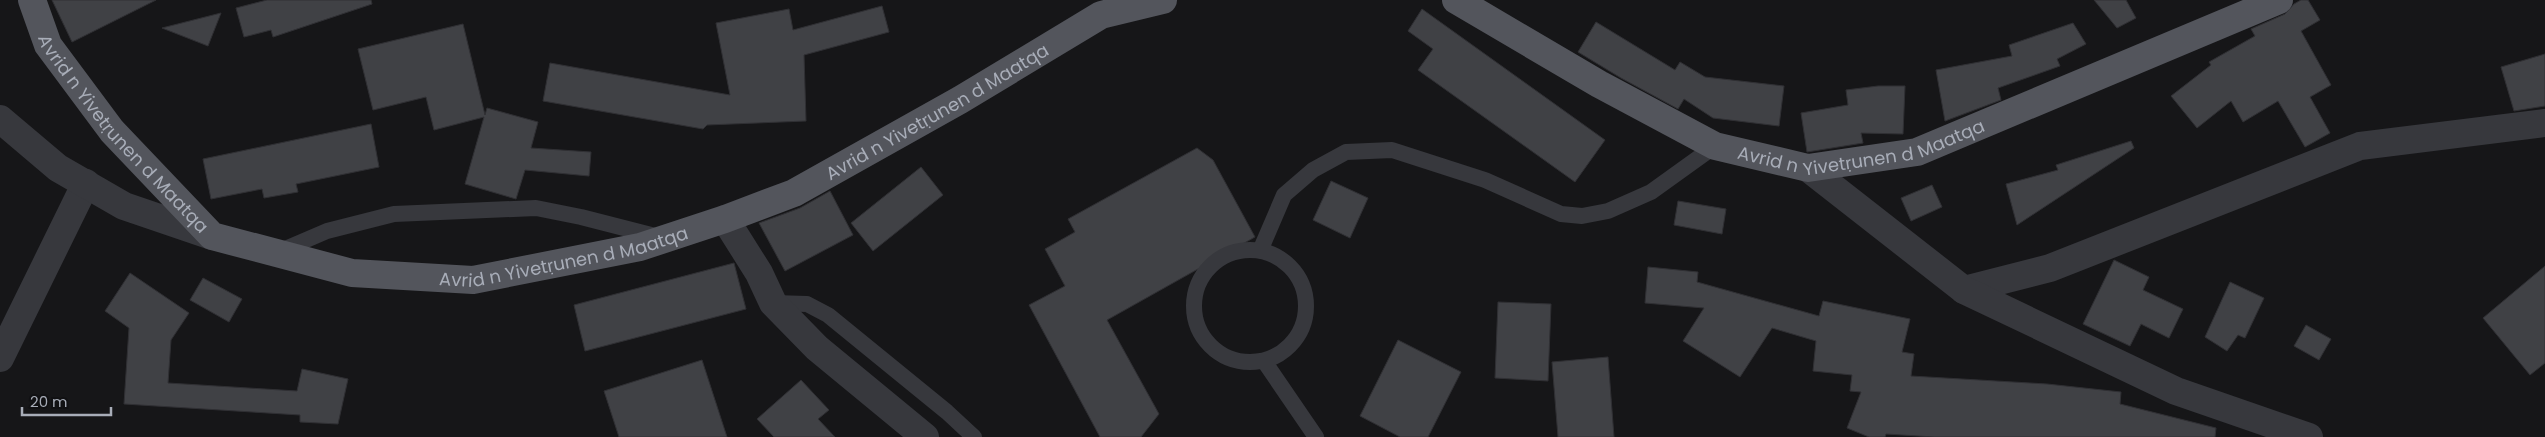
<svg xmlns="http://www.w3.org/2000/svg" width="2545" height="437" viewBox="0 0 2545 437" font-family="Poppins,sans-serif">
	<style>
		.building { fill: #404145; stroke: #303034 }
		.lines { fill: none; stroke-linecap: round; stroke-linejoin: round }
		.service { stroke: #37383d; stroke-width: 16 }
		.minor { stroke: #37383d; stroke-width: 28 }
		.tertiary { stroke: #37383d; stroke-width: 28 }
		.primary { stroke: #53555c; stroke-width: 28 }
		.labels { text-anchor: middle; dominant-baseline: central; stroke-width: 4; stroke-linejoin: round; paint-order: stroke }
		.street-label { font-size: 18px; fill: #a8adb8; stroke: #111113 }
	</style>
	<rect width="100%" height="100%" fill="#161618"/>
	<path class="building" d="M 52,0 L 156,0 L 72,42 Z
		M 267,0 L 371,0 L 372,4 L 273,37 L 271,30 L 244,37 L 236,8 Z
		M 2094,0 L 2126,0 L 2136,18 L 2117,28 Z
		M 2301,0 L 2308,0 L 2320,20 L 2301,31 L 2331,85 L 2310,97 L 2330,133 L 2305,147 L 2278,101 L 2243,122 L 2231,101 L 2197,128 L 2171,96 L 2211,65 L 2209,62 L 2255,36 L 2251,29 L 2285,14 L 2294,4 Z
		M 882,6 L 889,32 L 804,55 L 806,121 L 707,125 L 703,129 L 543,101 L 550,63 L 730,95 L 716,23 L 789,9 L 793,30 Z
		M 1422,9 L 1605,140 L 1575,182 L 1418,70 L 1433,49 L 1408,31 Z
		M 221,13 L 208,46 L 162,28 Z
		M 1596,22 L 1675,70 L 1680,62 L 1705,77 L 1784,86 L 1779,126 L 1713,118 L 1684,99 L 1678,109 L 1621,78 L 1578,52 Z
		M 2073,23 L 2086,44 L 2057,59 L 2060,66 L 1998,88 L 2001,100 L 1945,121 L 1936,70 L 2012,56 L 2009,45 Z
		M 463,24 L 485,115 L 487,108 L 538,122 L 531,148 L 591,152 L 589,176 L 525,170 L 516,199 L 465,184 L 484,117 L 434,130 L 426,97 L 373,110 L 358,49 Z
		M 2545,54 L 2545,106 L 2514,111 L 2501,67 Z
		M 1878,86 L 1905,86 L 1903,134 L 1861,133 L 1863,143 L 1807,152 L 1801,113 L 1848,105 L 1846,90 Z
		M 371,124 L 379,167 L 296,184 L 298,192 L 264,198 L 262,189 L 211,199 L 203,159 Z
		M 2131,141 L 2134,148 L 2017,225 L 2006,184 L 2058,170 L 2056,165 Z
		M 1197,148 L 1213,160 L 1255,237 L 1107,320 L 1159,414 L 1141,437 L 1100,437 L 1029,305 L 1065,286 L 1045,249 L 1075,232 L 1068,219 Z
		M 921,167 L 943,195 L 873,251 L 851,223 Z
		M 1331,181 L 1368,198 L 1350,238 L 1313,220 Z
		M 1932,185 L 1942,207 L 1911,221 L 1901,198 Z
		M 830,191 L 853,235 L 785,271 L 759,223 L 800,208 Z
		M 1678,201 L 1726,209 L 1722,234 L 1674,225 Z
		M 2114,260 L 2149,277 L 2143,290 L 2183,309 L 2169,338 L 2141,324 L 2130,346 L 2083,324 Z
		M 734,263 L 746,309 L 585,351 L 574,305 Z
		M 2545,266 L 2545,363 L 2530,375 L 2483,318 Z
		M 1648,267 L 1698,272 L 1697,282 L 1819,316 L 1823,301 L 1910,319 L 1902,352 L 1914,354 L 1911,376 L 2047,384 L 2121,392 L 2120,404 L 2216,428 L 2215,437 L 1934,437 L 1886,434 L 1885,437 L 1869,437 L 1847,428 L 1861,392 L 1850,391 L 1852,375 L 1813,371 L 1816,341 L 1772,328 L 1740,377 L 1683,341 L 1704,308 L 1645,303 Z
		M 130,273 L 189,313 L 171,340 L 168,383 L 297,391 L 302,369 L 348,379 L 338,424 L 300,422 L 300,415 L 124,404 L 129,328 L 105,311 Z
		M 203,278 L 242,299 L 229,322 L 190,300 Z
		M 2230,282 L 2264,298 L 2245,338 L 2238,335 L 2227,351 L 2205,337 Z
		M 1498,302 L 1551,304 L 1548,381 L 1495,378 Z
		M 2306,325 L 2331,339 L 2319,360 L 2294,346 Z
		M 1398,340 L 1461,372 L 1428,437 L 1400,437 L 1360,416 Z
		M 1608,357 L 1614,437 L 1558,437 L 1552,362 Z
		M 702,360 L 727,437 L 619,437 L 604,391 Z
		M 801,380 L 829,410 L 818,419 L 835,437 L 774,437 L 757,419 Z"/>
	<g class="lines">
		<path class="service" d="M1194 306a56 56 0 1 1 112 0a56 56 0 1 1-112 0Z
			M 1260,251 L 1284,195 L 1313,170 L 1346,152 L 1392,150 L 1485,180 L 1561,214 L 1582,216 L 1608,211 L 1651,192 L 1715,146
			M 278,252 L 327,231 L 394,214 L 536,208 L 581,217 L 663,238
			M 773,303 L 807,304 L 828,315 L 947,412 L 974,437
			M 1264,361 L 1316,437"/>
		<path class="minor" d="M 725,219 L 759,273 L 773,303 L 817,348 L 925,437
			M 1964,290 L 2050,268 L 2360,146 L 2545,123
			M 0,358 L 86,183"/>
		<path class="tertiary" d="M 0,119 L 58,168 L 124,206 L 212,236
			M 1808,168 L 1964,290 L 2176,391 L 2309,437"/>
		<g class="primary">
			<path id="s1" d="M 32,0 L 48,45 L 112,131 L 212,236 L 352,273 L 473,280 L 640,247 L 725,219 L 794,193 L 960,100 L 1101,15 L 1163,0"/>
			<path id="s2" d="M 1456,0 L 1599,84 L 1715,146 L 1808,168 L 1917,152 L 2279,0"/>
		</g>
	</g>
	<g class="labels">
		<g class="street-label">
			<text stroke="none"><textPath href="#s1" startOffset="1064">Avrid n Yivetṛunen d Maatqa</textPath></text>
			<text stroke="none"><textPath href="#s1" startOffset="164">Avrid n Yivetṛunen d Maatqa</textPath></text>
			<text stroke="none"><textPath href="#s2" startOffset="448">Avrid n Yivetṛunen d Maatqa</textPath></text>
			<text stroke="none"><textPath href="#s1" startOffset="659">Avrid n Yivetṛunen d Maatqa</textPath></text>
		</g>
	</g>
	<path d="M22 407v8h89v-8" fill="none" stroke="#a8adb8" stroke-width="2.5"/>
	<text x="30" y="407" font-size="15" fill="#a8adb8" stroke="#111113" stroke-width="4" paint-order="stroke">20 m</text>
</svg>
